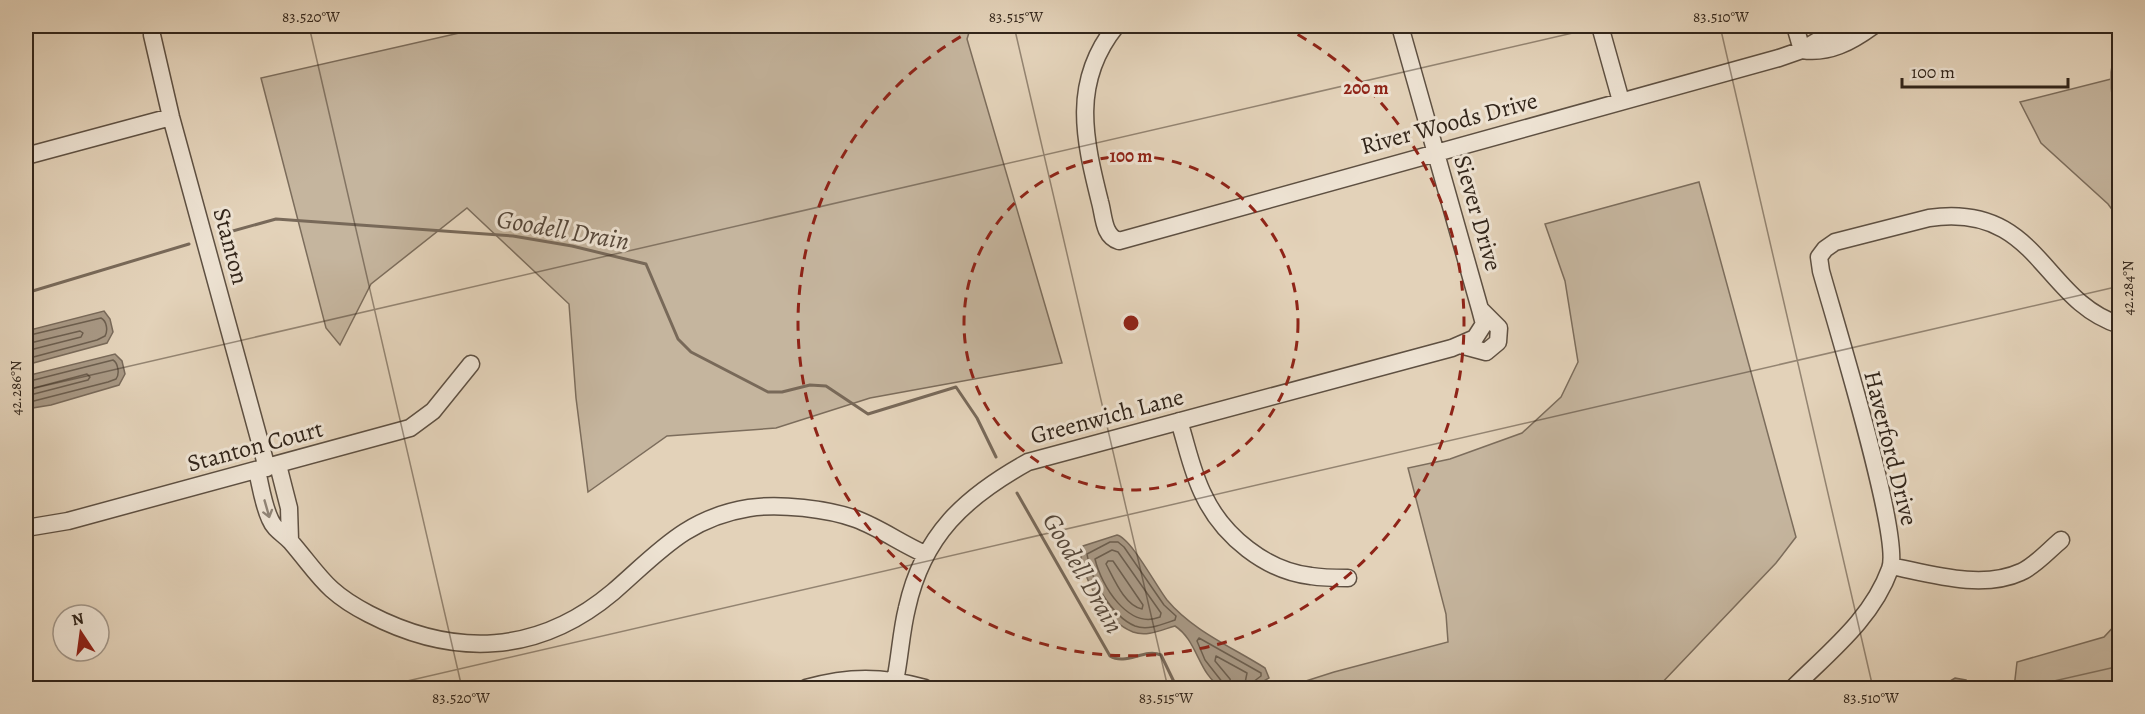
<svg xmlns="http://www.w3.org/2000/svg" width="2145" height="714" viewBox="0 0 2145 714" font-family="Alegreya,serif">
	<style>
		.green { fill: #c5b59e; stroke: #7c6d5c; stroke-width: 1.5 }
		.water { fill: #a79783; stroke: #786959; stroke-width: 1.5 }
		.lines { fill: none; stroke-linecap: round; stroke-linejoin: round }
		.shore { stroke: #6c5e4e; stroke-width: 1.5 }
		.stream { stroke: #786959; stroke-width: 3 }
		.river { stroke: #a79783; stroke-width: 20 }
		.minor-casing { stroke: #5e5042; stroke-width: 19 }
		.minor { stroke: #ede2d2; stroke-width: 16 }
		.oneway { stroke: #908476 }
		.ticks { fill: none; stroke: #32251a; stroke-width: 1.5; stroke-opacity: 0.45 }
		.ring { fill: none; stroke: #8f2418; stroke-width: 3; stroke-dasharray: 10 8 }
		.labels { text-anchor: middle; dominant-baseline: central; stroke-width: 6; stroke-linejoin: round; paint-order: stroke }
		.street-label { font-size: 24px; fill: #32251a; stroke: #ede2d2 }
		.water-label { font-size: 26px; font-style: italic; fill: #55473a; stroke: #ede2d2 }
		.centre { fill: #8f2418; stroke: #ede2d2; stroke-width: 3 }
		.ring-label { font-size: 18px; text-anchor: middle; font-weight: bold; fill: #8f2418; stroke: #ede2d2; stroke-width: 6; stroke-linejoin: round; paint-order: stroke }
		.neatline { fill: none; stroke: #32251a; stroke-width: 2 }
		.ticks-label { font-size: 15px; text-anchor: middle; fill: #32251a }
	</style>
	<rect width="100%" height="100%" fill="#e3d2b9"/>
	<filter id="stains"><feTurbulence type="fractalNoise" baseFrequency=".00333" numOctaves="4"/><feColorMatrix values="0 0 0 0 .2 0 0 0 0 .09 0 0 0 0 .02 0 0 0 .5 -.17"/></filter>
	<radialGradient id="worn" r=".72"><stop offset=".6" stop-color="#630" stop-opacity="0"/><stop offset="1" stop-color="#630" stop-opacity=".3"/></radialGradient>
	<path class="green" d="M 490,26 L 971,26 L 967,39 L 1062,363 L 870,398 L 776,428 L 667,436 L 588,492 L 576,398 L 569,304 L 467,208 L 371,284 L 340,345 L 326,328 L 261,78 Z
		M 2119,77 L 2120,77 L 2119,219 L 2108,204 L 2041,143 L 2020,102 Z
		M 1699,182 L 1796,537 L 1776,563 L 1657,688 L 1284,688 L 1334,672 L 1448,642 L 1446,614 L 1408,468 L 1450,459 L 1522,433 L 1561,397 L 1578,362 L 1565,281 L 1545,224 Z
		M 2119,621 L 2119,688 L 2014,688 L 2017,662 L 2104,637 Z"/>
	<path class="water" d="M 104,311 L 110,319 L 113,332 L 107,343 L 26,365 L 26,331 Z
		M 115,354 L 122,361 L 125,374 L 119,385 L 51,405 L 26,409 L 26,376 Z
		M 1117,535 C 1131,538 1156,586 1167,600 C 1193,631 1232,647 1265,668 L 1269,678 L 1252,688 L 1222,688 C 1198,674 1198,641 1175,626 C 1161,630 1147,637 1133,632 C 1105,621 1082,578 1080,550 L 1083,546 Z
		M 1955,678 L 1966,680 L 1976,688 L 1938,688 Z"/>
	<g class="lines">
		<path class="shore" d="M 26,336 L 101,318 C 107,321 108,331 105,336 L 97,340 L 26,359
			M 26,344 L 80,331 L 83,333 L 81,337 L 26,351
			M 87,374 L 90,377 L 88,380 L 34,394 L 32,392 L 34,388 Z
			M 26,382 L 113,360 C 118,363 120,374 116,379 L 108,382 L 26,403
			M 1110,542 L 1118,542 L 1124,547 L 1164,605 L 1176,616 L 1175,620 C 1163,624 1148,631 1135,626 C 1111,616 1090,578 1087,554 Z
			M 1112,550 L 1118,552 L 1161,613 L 1160,617 C 1128,630 1101,585 1095,559 Z
			M 1108,561 L 1113,561 L 1143,605 L 1142,609 C 1125,606 1114,579 1106,564 Z
			M 1224,688 L 1223,683 L 1205,660 L 1197,641 L 1199,638 L 1261,673 L 1261,676 L 1253,682 L 1251,688
			M 1232,688 L 1230,679 L 1215,661 L 1216,656 L 1247,673 L 1244,688"/>
		<path class="stream" d="M 222,234 L 276,219 L 513,236 L 572,246 L 646,264 L 678,339 L 691,352 L 768,392 L 782,392 L 810,385 L 826,386 L 868,414 L 956,387 L 977,418 L 996,457
			M 26,293 L 189,244
			M 1017,493 L 1110,656 C 1126,666 1144,648 1161,655 L 1177,688"/>
		<path class="river" d="M 2120,72 L 2120,88"/>
		<defs>
			<path id="minor" d="M 152,26 L 152,35 L 171,117 L 267,468
				M 1116,26 C 1071,82 1084,138 1100,202 C 1104,216 1103,236 1119,241 L 1779,58 L 1802,50 L 1843,26
				M 1600,26 L 1621,101
				M 1795,26 L 1802,50
				M 1802,50 C 1829,54 1851,42 1873,26
				M 26,156 L 171,117
				M 1460,345 L 1486,352 L 1498,342 L 1499,328 L 1480,309
				M 1179,421 C 1187,446 1192,473 1204,496 C 1223,536 1266,571 1311,576 C 1323,578 1336,578 1348,578
				M 278,465 L 289,508 L 290,540
				M 257,471 C 261,487 263,504 270,519 C 275,531 283,533 291,542 C 320,576 326,592 369,614 C 454,658 538,655 613,592 C 658,553 686,518 749,508 C 779,503 828,509 856,519 C 880,528 902,544 925,554
				M 26,528 L 68,521 L 410,428 L 433,411 L 471,364
				M 1891,566 C 1931,574 1982,590 2021,572 C 2035,566 2049,550 2061,540
				M 895,681 C 900,657 901,632 907,608 C 923,535 965,497 1028,462 L 1452,348 L 1475,338 L 1484,324 L 1480,309 L 1400,26
				M 806,688 C 849,676 882,676 925,688
				M 1793,688 C 1829,652 1872,619 1890,569 C 1902,537 1834,318 1821,271 L 1819,257 L 1825,249 L 1835,242 L 1929,218 C 2039,202 2042,301 2120,325"/>
		</defs>
		<use href="#minor" class="minor-casing"/>
		<use href="#minor" class="minor"/>
	</g>
	<defs><path id="oneway-shaft" d="M-6 0H5M1.5-3L5.5 0L1.5 3" fill="none" stroke-width="1.6" stroke-linecap="round" stroke-linejoin="round" transform="scale(1.5)"/></defs>
	<use class="oneway" href="#oneway-shaft" transform="translate(267 509) rotate(74)"/>
	<path class="ticks" d="M 309,26 L 462,688M 1014,26 L 1168,688M 1720,26 L 1873,688M 26,390 L 1603,26M 377,688 L 2120,286M 2023,688 L 2120,666"/>
	<g class="ring">
		<circle cx="1131" cy="323" r="167"/>
		<path d="M1282 26A333 333 0 1 1 980 26"/>
	</g>
	<g class="labels">
		<g class="street-label">
			<text transform="translate(1449 123) rotate(-15)">River Woods Drive</text>
			<text transform="translate(1478 213) rotate(74)">Siever Drive</text>
			<text transform="translate(231 246) rotate(75)">Stanton</text>
			<text transform="translate(1107 416) rotate(-15)">Greenwich Lane</text>
			<text transform="translate(255 446) rotate(-15)">Stanton Court</text>
			<text transform="translate(1891 448) rotate(76)">Haverford Drive</text>
		</g>
		<g class="water-label">
			<text transform="translate(563 230) rotate(10)">Goodell Drain</text>
			<text transform="translate(1083 573) rotate(60)">Goodell Drain</text>
		</g>
	</g>
	<circle cx="1131" cy="323" r="9" class="centre"/>
	<g class="ring-label">
		<text x="1366" y="94">200 m</text>
		<text x="1131" y="162">100 m</text>
	</g>
	<rect width="2145" height="714" fill="none" stroke="#e3d2b9" stroke-width="66"/>
	<g transform="translate(81 633) rotate(347)"><circle r="28" fill="#ede2d2" stroke="#a29688" stroke-width="1.5"/>
	<path d="M0-4.5L10 22L0 15L-10 22Z" fill="#8f2418"/>
	<text y="-9" font-size="16" font-weight="bold" text-anchor="middle" fill="#32251a">N</text>
	</g>
	<path d="M1902 78v9h166v-9" fill="none" stroke="#32251a" stroke-width="3"/>
	<text x="1911" y="78" font-size="18" fill="#32251a" stroke="#ede2d2" stroke-width="4.5" paint-order="stroke">100 m</text>
	<rect x="33" y="33" width="2079" height="648" class="neatline"/>
	<g class="ticks-label">
		<text x="311" y="22">83.520°W</text>
		<text x="1016" y="22">83.515°W</text>
		<text x="1721" y="22">83.510°W</text>
		<text transform="translate(2128 288) rotate(-90)" y="5">42.284°N</text>
		<text transform="translate(16 388) rotate(-90)" y="5">42.286°N</text>
		<text x="461" y="703">83.520°W</text>
		<text x="1166" y="703">83.515°W</text>
		<text x="1871" y="703">83.510°W</text>
	</g>
	<rect width="100%" height="100%" filter="url(#stains)"/>
	<rect width="100%" height="100%" fill="url(#worn)"/>
</svg>
